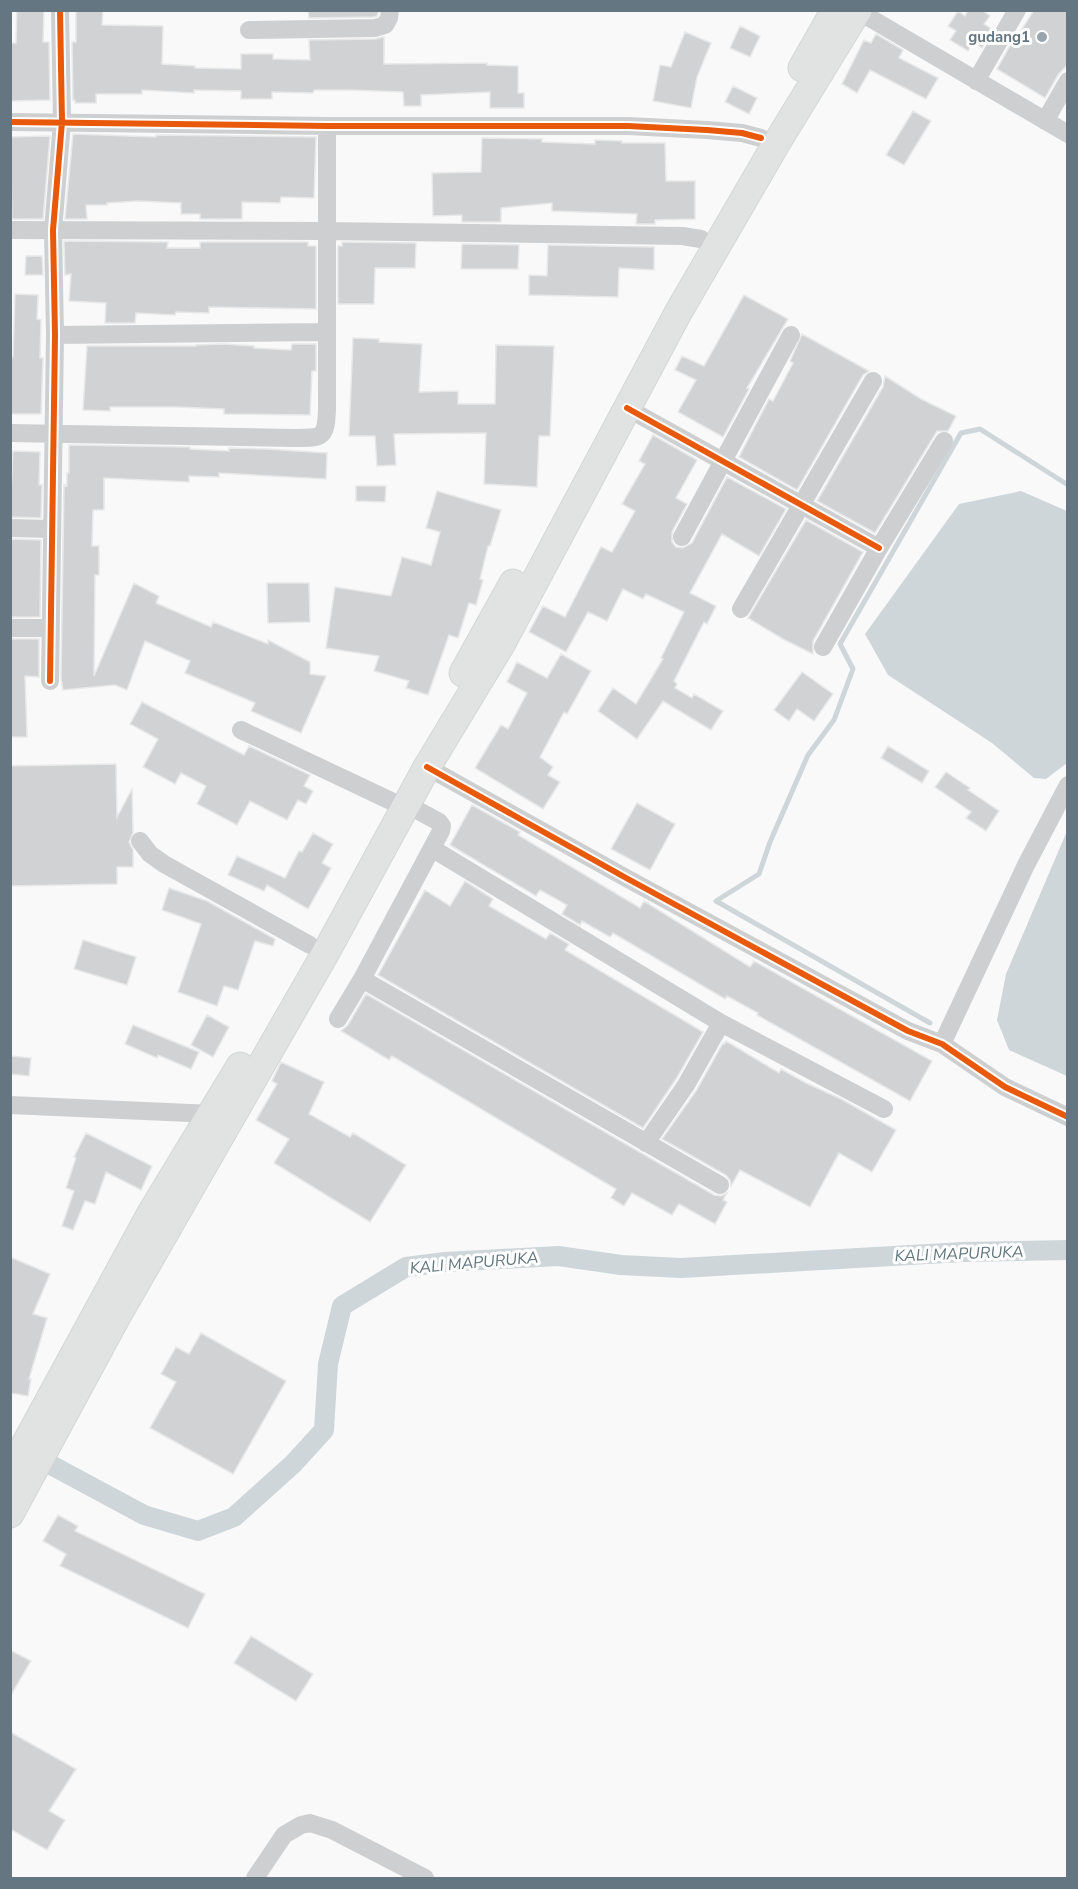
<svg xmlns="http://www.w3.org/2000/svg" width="1078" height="1889" viewBox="0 0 1078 1889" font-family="'Nunito Sans',sans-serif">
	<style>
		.water { fill: #ced6d9 }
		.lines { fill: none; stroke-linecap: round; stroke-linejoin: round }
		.stream { stroke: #ced6d9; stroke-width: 5 }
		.canal { stroke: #ced6d9; stroke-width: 20 }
		.building { fill: #d0d2d3; stroke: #e8e8e8; stroke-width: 1.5 }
		.highway-casing { stroke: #d5d6d6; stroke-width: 29 }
		.minor { stroke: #cecfd0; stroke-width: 18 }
		.highway { stroke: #e1e2e2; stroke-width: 27 }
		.cycleway-casing { stroke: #fff; stroke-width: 10 }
		.cycleway { stroke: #e8590c; stroke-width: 6 }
		.poi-dot { fill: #99a4ac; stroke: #fff; stroke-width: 2 }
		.labels { text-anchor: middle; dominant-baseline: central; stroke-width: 6; stroke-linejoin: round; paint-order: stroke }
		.poi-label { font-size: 15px; font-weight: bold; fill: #657683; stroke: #fff; text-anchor: end }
		.water-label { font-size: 16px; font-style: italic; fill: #60757c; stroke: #fff }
	</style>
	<rect width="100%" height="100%" fill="#f9f9f9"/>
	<path class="water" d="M 1021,491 L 1067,511 L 1067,763 L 1046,779 L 1034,778 L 992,743 L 888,675 L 865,634 L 959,504 Z
		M 1067,831 L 1068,831 L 1067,1076 L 1009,1050 L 997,1020 L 1006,974 Z"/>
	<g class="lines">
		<path class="stream" d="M 930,1023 L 716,901 L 759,874 L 770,842 L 808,755 L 834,720 L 853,669 L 840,644 L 961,433 L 980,429 L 1068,485"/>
		<path class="canal" d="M 51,1465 L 144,1515 L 198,1531 L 234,1517 L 293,1464 L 324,1430 L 328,1364 L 342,1306 L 406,1267 L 445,1262 L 558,1256 L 621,1265 L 681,1268 L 963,1252 L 1068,1250"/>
	</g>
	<path class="building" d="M 17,10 L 44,10 L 43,42 L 49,42 L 50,100 L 10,101 L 10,43 L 16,43 Z
		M 76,10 L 103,10 L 102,25 L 163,26 L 162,64 L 195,66 L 195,68 L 241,69 L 241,54 L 273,54 L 273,59 L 310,60 L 309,40 L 375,39 L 384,37 L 384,64 L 487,63 L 487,65 L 518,66 L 518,93 L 524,93 L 524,108 L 490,108 L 490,92 L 421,95 L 421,106 L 404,106 L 403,92 L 350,90 L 314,90 L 313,93 L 272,92 L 272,99 L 241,99 L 241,91 L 194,90 L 194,93 L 142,90 L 142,94 L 96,94 L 96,103 L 75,103 L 75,100 L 73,100 L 72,42 L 76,42 Z
		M 308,10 L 379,10 L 377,16 L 373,17 L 309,18 Z
		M 968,10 L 982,10 L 990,16 L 984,24 L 993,30 L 982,48 L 973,42 L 968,51 L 950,40 L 956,31 L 948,26 L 958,11 L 965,16 Z
		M 1034,10 L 1068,10 L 1068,64 L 1058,75 L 1045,98 L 997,69 L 1012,42 L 1013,43 Z
		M 740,26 L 760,36 L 750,57 L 730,48 Z
		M 685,32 L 711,43 L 697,77 L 691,108 L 653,101 L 660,65 L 671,67 Z
		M 876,34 L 903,50 L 899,58 L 938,78 L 926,99 L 870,70 L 857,93 L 842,84 L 864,40 L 871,43 Z
		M 733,86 L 757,98 L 749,114 L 725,102 Z
		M 913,111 L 931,121 L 904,165 L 886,155 Z
		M 73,134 L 156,137 L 156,135 L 316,137 L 314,198 L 281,197 L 280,203 L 242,202 L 242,219 L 200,219 L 200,214 L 181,214 L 181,203 L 138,201 L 107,203 L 107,205 L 86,205 L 87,219 L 65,219 Z
		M 50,136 L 43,219 L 12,219 L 10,137 Z
		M 482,138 L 542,139 L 542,142 L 595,144 L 595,140 L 622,141 L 622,143 L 665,143 L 666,181 L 695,181 L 695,219 L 655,220 L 655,224 L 636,224 L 637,214 L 552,211 L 552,203 L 501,208 L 501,222 L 462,222 L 462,215 L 433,216 L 432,173 L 481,172 Z
		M 64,241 L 168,242 L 167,248 L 200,248 L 200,242 L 308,242 L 308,246 L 316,246 L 316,309 L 209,307 L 209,313 L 176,312 L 175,315 L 136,313 L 135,323 L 105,323 L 106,303 L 69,301 L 71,274 L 65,275 Z
		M 342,242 L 416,243 L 415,268 L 375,268 L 374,304 L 338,304 L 338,246 L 342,246 Z
		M 462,244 L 519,245 L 518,269 L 461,269 Z
		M 548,245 L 654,247 L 654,270 L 619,268 L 618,297 L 529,295 L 529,275 L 547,276 Z
		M 26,256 L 42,256 L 43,275 L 25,275 Z
		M 15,294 L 38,295 L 37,319 L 41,320 L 40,358 L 43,358 L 41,414 L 10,414 L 10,357 L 13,357 Z
		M 744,295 L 788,319 L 747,388 L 749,389 L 723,437 L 678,412 L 696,380 L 675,370 L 682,356 L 704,366 Z
		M 802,334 L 869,371 L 863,375 L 797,490 L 739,457 L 769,399 L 773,401 L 793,363 L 790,361 Z
		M 353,338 L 379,339 L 379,342 L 422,344 L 419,392 L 458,391 L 458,404 L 495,404 L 496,345 L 554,346 L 550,436 L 539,436 L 537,487 L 484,484 L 486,433 L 394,434 L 396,465 L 377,466 L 375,436 L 349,436 Z
		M 223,344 L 254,346 L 254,348 L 291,350 L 292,344 L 316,344 L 316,371 L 312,371 L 310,415 L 224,414 L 224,409 L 177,407 L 110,407 L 110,411 L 83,410 L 87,346 L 196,346 L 196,345 Z
		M 885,376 L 921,399 L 956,416 L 948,431 L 937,431 L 875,533 L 817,501 L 883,387 Z
		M 653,435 L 697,460 L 676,498 L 687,504 L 672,532 L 672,542 L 676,547 L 683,548 L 692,543 L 727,477 L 786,509 L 759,556 L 722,534 L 690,593 L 716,606 L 707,624 L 704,622 L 674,681 L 677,684 L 675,688 L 692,698 L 694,694 L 723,711 L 711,730 L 663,701 L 637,739 L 598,711 L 613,688 L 636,704 L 663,659 L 661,658 L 684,612 L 646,594 L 643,599 L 623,589 L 607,621 L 588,612 L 566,652 L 529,632 L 543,606 L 565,617 L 601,547 L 612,552 L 635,511 L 622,504 L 645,464 L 639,461 Z
		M 69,445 L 190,447 L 190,449 L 229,451 L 229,448 L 267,449 L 327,453 L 326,479 L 219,473 L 219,477 L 189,476 L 189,482 L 104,478 L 104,510 L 93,510 L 92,546 L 99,546 L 99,575 L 95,575 L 94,676 L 134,583 L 159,596 L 156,603 L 211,627 L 213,622 L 268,644 L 268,640 L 310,662 L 310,674 L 326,676 L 301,733 L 251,711 L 255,703 L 185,673 L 190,661 L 145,641 L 127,690 L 115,685 L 63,690 L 61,678 L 64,485 L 67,486 L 67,473 L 69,473 Z
		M 13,451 L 40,452 L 39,485 L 42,485 L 41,518 L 10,517 Z
		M 356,486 L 386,486 L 385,502 L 356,501 Z
		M 437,491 L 501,510 L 490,546 L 488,546 L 480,579 L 483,580 L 476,605 L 469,603 L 458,638 L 449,635 L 428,695 L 406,688 L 409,681 L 374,671 L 379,656 L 326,648 L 335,587 L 391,596 L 402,557 L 431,565 L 440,532 L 426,528 Z
		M 806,520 L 863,552 L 813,641 L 813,654 L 783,639 L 748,618 Z
		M 10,539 L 41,540 L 40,617 L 10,617 Z
		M 267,583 L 309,583 L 310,622 L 268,623 Z
		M 10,639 L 39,639 L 39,677 L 25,676 L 27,737 L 10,737 Z
		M 561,654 L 591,671 L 567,714 L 564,712 L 540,757 L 553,767 L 548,775 L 560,782 L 543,809 L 475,768 L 501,725 L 508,729 L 527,693 L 507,682 L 517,662 L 547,678 Z
		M 802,672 L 833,694 L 814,721 L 797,709 L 789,721 L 774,710 Z
		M 142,702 L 244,755 L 249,746 L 310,775 L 304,786 L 313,791 L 306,804 L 298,800 L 287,820 L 250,801 L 237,825 L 197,804 L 206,786 L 181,773 L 175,784 L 143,767 L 158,739 L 130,724 Z
		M 888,746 L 929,771 L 922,783 L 881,758 Z
		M 116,764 L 117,817 L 132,789 L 133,833 L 129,842 L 133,850 L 133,867 L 117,867 L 117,884 L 10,886 L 10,766 Z
		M 946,772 L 970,788 L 968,790 L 999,811 L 986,831 L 966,818 L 971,812 L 935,787 Z
		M 637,803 L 675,824 L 650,870 L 611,849 Z
		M 472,805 L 520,832 L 518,835 L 640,908 L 644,901 L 750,967 L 754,961 L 932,1061 L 910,1101 L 757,1015 L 758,1013 L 727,996 L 725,999 L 613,933 L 610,937 L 582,921 L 580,925 L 562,914 L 567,905 L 540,890 L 536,896 L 450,845 Z
		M 313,833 L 333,844 L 322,863 L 331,868 L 308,909 L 267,885 L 264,891 L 228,875 L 237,856 L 285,878 L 299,851 L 302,852 Z
		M 465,881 L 493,899 L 489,906 L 546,939 L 550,933 L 569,944 L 565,950 L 703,1032 L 676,1079 L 643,1128 L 378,975 L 425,890 L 450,906 Z
		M 169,888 L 207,901 L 275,939 L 273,946 L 255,941 L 238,990 L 224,986 L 217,1006 L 178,992 L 201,924 L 162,910 Z
		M 83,940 L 136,957 L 127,985 L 74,969 Z
		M 366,994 L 714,1195 L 721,1196 L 727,1193 L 723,1200 L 727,1202 L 715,1224 L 679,1204 L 672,1215 L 632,1193 L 624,1206 L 611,1198 L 616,1189 L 392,1056 L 389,1060 L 341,1031 L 348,1025 Z
		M 207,1015 L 229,1027 L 213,1057 L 191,1045 Z
		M 133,1025 L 199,1052 L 191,1069 L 158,1055 L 157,1058 L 125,1044 Z
		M 726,1041 L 779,1073 L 781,1069 L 806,1083 L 841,1099 L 896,1130 L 872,1172 L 839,1153 L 810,1207 L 740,1170 L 731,1186 L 730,1180 L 726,1175 L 662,1139 L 696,1091 L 723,1043 L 724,1044 Z
		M 10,1056 L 31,1058 L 29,1076 L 10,1074 Z
		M 281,1062 L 324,1082 L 309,1114 L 350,1137 L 353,1133 L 406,1165 L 370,1222 L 274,1163 L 289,1139 L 256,1120 L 277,1084 L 272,1081 Z
		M 86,1133 L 152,1166 L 141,1190 L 106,1172 L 95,1204 L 85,1201 L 73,1230 L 62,1226 L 74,1191 L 66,1188 L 76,1158 L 74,1157 Z
		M 10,1257 L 50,1274 L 33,1314 L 47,1318 L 29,1379 L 31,1379 L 28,1396 L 10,1393 Z
		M 201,1333 L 286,1381 L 233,1474 L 150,1428 L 176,1382 L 161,1374 L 176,1347 L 189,1354 Z
		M 58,1515 L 78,1526 L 75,1531 L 205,1594 L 188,1628 L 60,1566 L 66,1554 L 43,1541 Z
		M 251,1636 L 313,1674 L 296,1701 L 234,1663 Z
		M 10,1650 L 31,1661 L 10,1697 Z
		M 10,1732 L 76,1769 L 49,1811 L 65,1820 L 47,1850 L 10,1829 Z"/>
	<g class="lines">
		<defs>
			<path id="highway" d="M 802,68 L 835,10
				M 463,673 L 513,583
				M 10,1472 L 151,1213 L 240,1066
				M 10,1514 L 116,1318 L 325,954 L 427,767 L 502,643 L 679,311 L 776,144 L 858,10"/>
		</defs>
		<use href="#highway" class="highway-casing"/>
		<path class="minor" d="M 858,11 L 1068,134
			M 249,30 L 375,28 L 385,25 L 389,18 L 390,10
			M 976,81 L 1017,10
			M 1045,121 L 1068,81
			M 10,122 L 327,126 L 628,126 L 707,130 L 742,133 L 761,138
			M 10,230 L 327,231 L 682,236 L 701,239
			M 55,335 L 327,332
			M 627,408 L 879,548
			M 10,433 L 294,438 C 322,438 326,439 327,409 L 327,126
			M 10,528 L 51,529
			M 682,537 L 791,335
			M 741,609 L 873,381
			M 10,628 L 50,628
			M 823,647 L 879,548 L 944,441
			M 50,681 L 55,335 L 53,230 L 62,122 L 60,10
			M 241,730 L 391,801
			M 427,767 L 628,879 L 908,1031 L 942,1044 L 1005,1087 L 1068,1117
			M 140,841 L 150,854 L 164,864 L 310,945
			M 433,849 L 721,1023 L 884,1109
			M 362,979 L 720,1185
			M 338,1019 L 362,979 L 441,831 L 442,826 L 439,822 L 408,805
			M 942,1044 L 1026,865 L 1068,785
			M 10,1105 L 212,1114
			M 646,1143 L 686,1085 L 721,1023
			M 255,1878 L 284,1835 L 301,1825 L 310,1823 L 332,1830 L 425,1878"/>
		<use href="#highway" class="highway"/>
		<defs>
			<path id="cycleway" d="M 10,122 L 327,126 L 628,126 L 707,130 L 742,133 L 761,138
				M 627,408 L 879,548
				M 50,681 L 55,335 L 53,230 L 62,122 L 60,10
				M 427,767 L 628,879 L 908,1031 L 942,1044 L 1005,1087 L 1068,1117"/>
		</defs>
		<use href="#cycleway" class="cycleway-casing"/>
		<use href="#cycleway" class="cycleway"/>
	</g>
	<circle class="poi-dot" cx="1042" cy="37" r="6"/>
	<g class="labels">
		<g class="poi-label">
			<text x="1030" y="37">gudang1</text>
		</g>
		<g class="water-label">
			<text transform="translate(959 1254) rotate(-2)">KALI MAPURUKA</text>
			<text transform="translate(474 1263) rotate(-5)">KALI MAPURUKA</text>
		</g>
	</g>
	<rect width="1078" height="1889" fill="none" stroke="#657683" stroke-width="24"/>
</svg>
